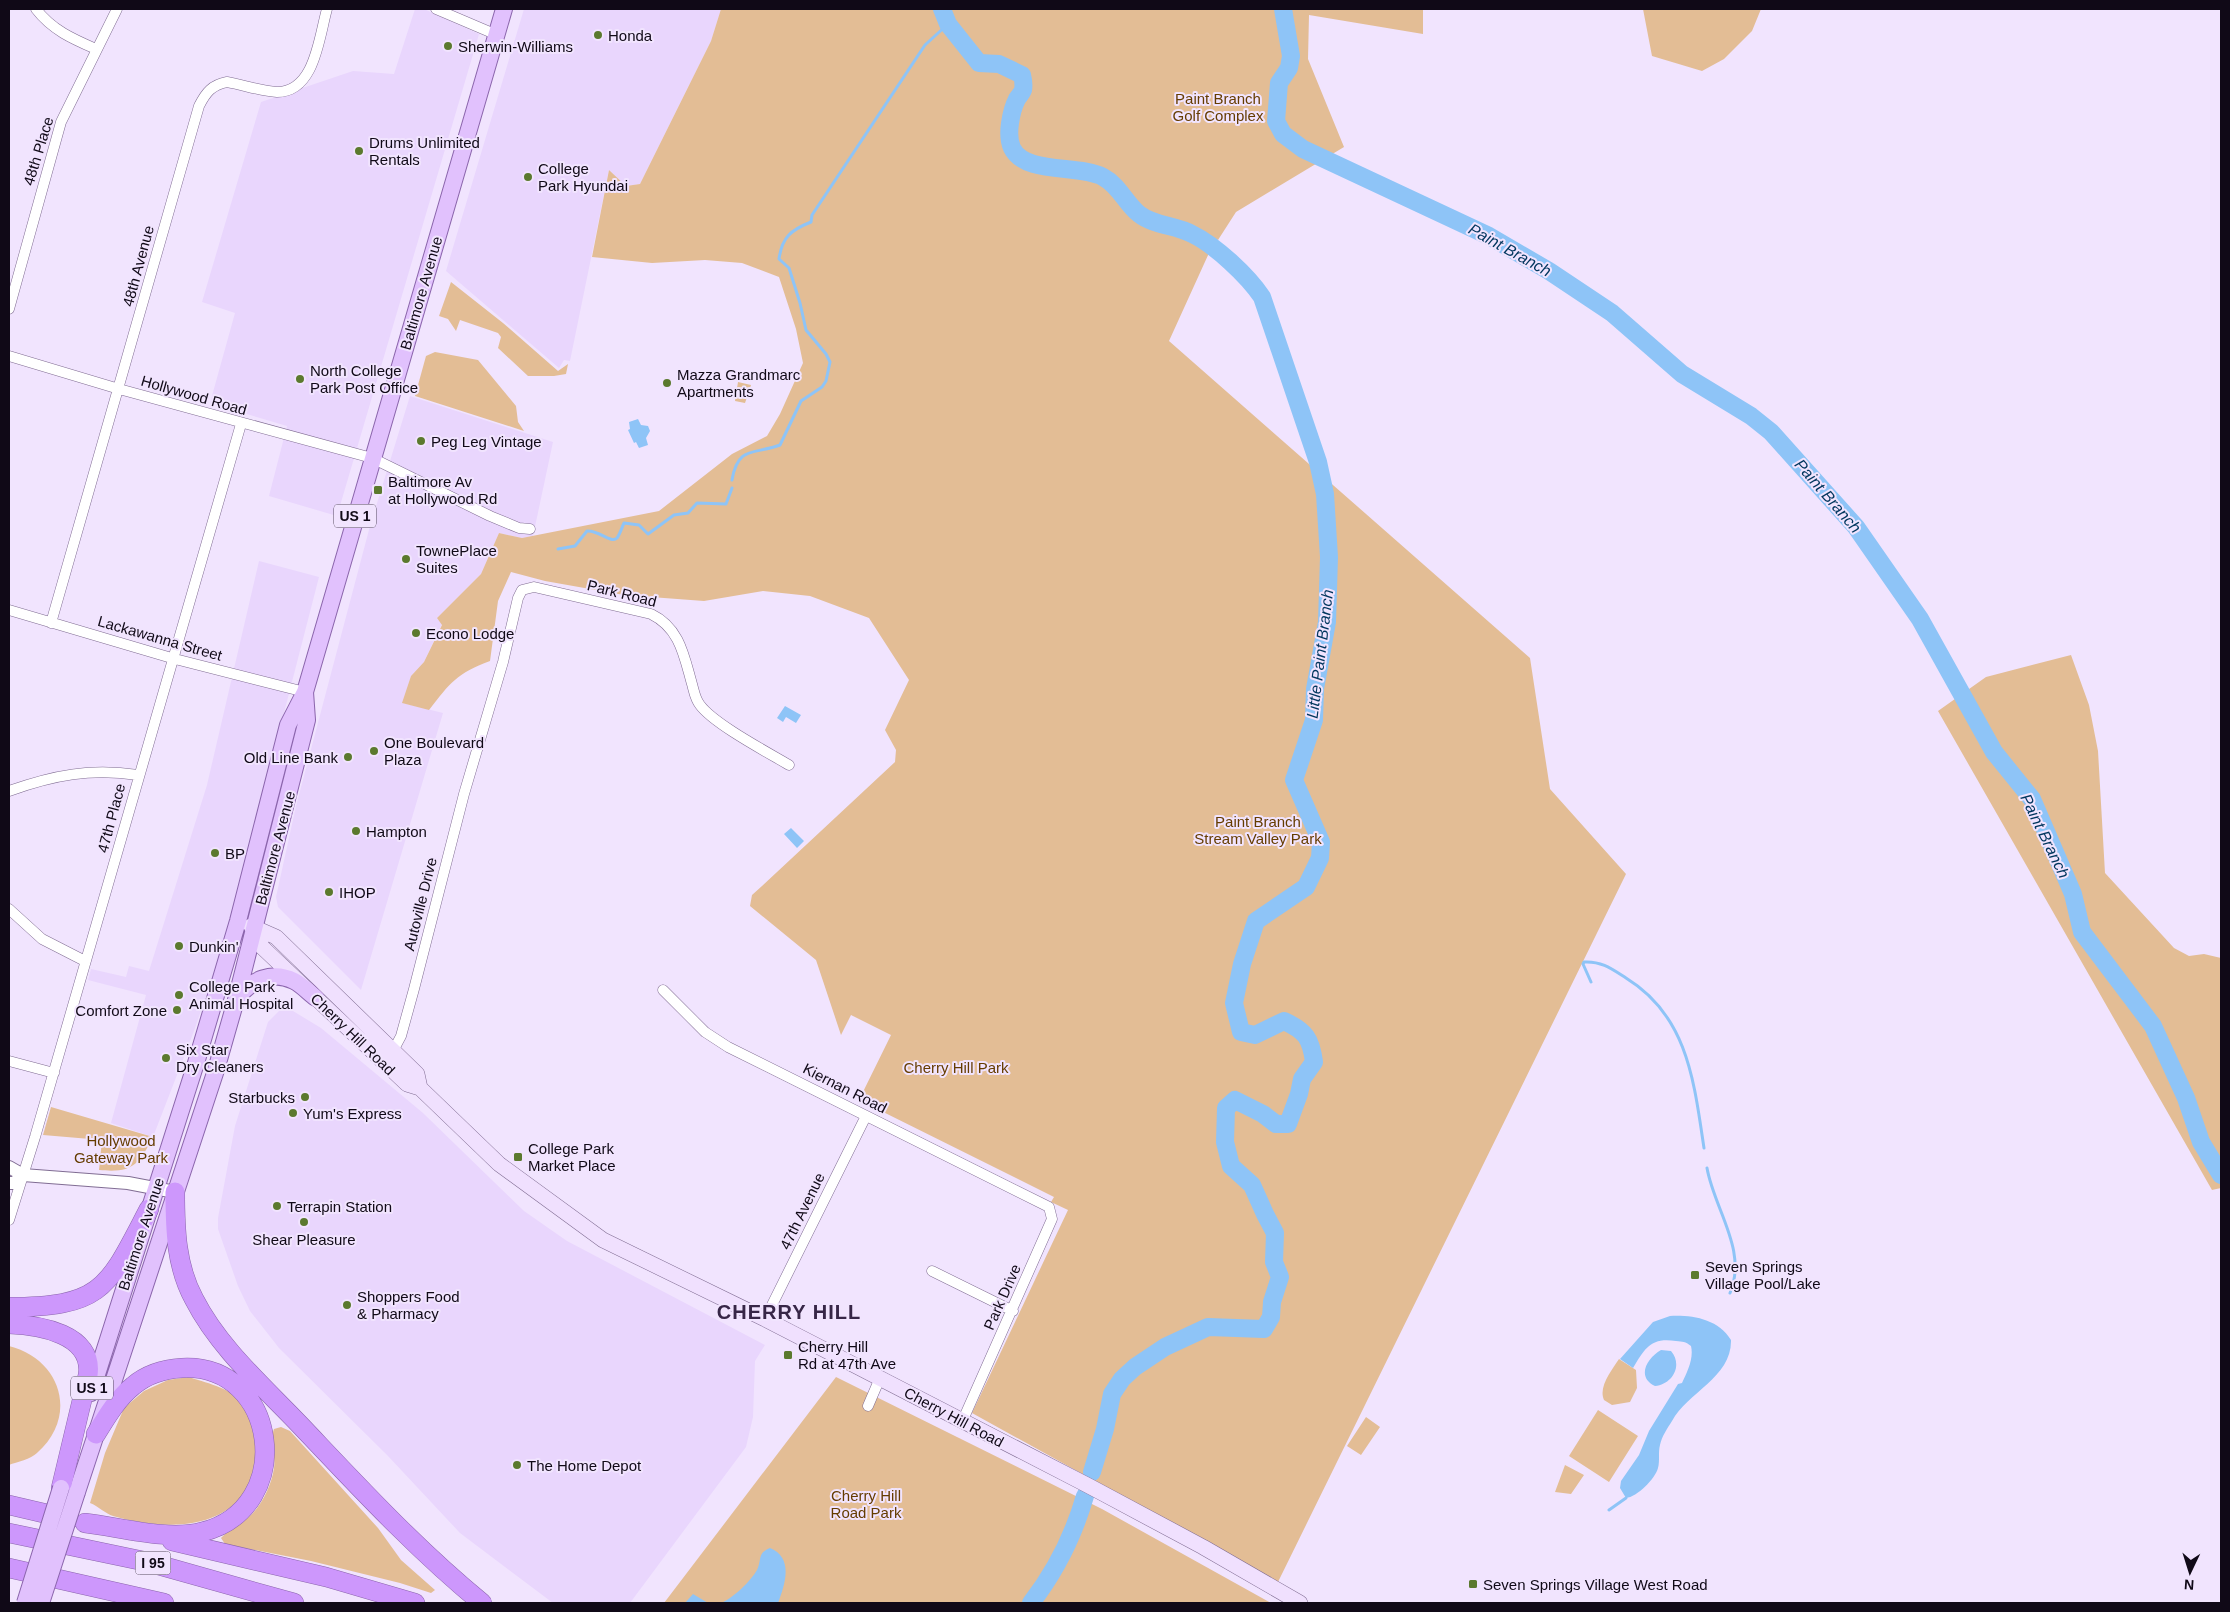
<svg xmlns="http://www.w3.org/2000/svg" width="2230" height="1612" viewBox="0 0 2230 1612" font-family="Helvetica,sans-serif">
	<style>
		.built { fill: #e9d6fd }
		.green { fill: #e3bd95 }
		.water { fill: #8ec4f7 }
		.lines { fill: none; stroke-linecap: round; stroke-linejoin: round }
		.stream { stroke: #8ec4f7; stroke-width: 3 }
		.river { stroke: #8ec4f7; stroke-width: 18 }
		.minor-casing { stroke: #806d93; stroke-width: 11 }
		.tertiary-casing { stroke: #806d93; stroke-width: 14 }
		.secondary-casing { stroke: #806d93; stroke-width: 16 }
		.primary-casing { stroke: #8b65ac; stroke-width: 18 }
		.motorway-casing { stroke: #8b65ac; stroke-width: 20 }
		.minor { stroke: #fff; stroke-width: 10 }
		.tertiary { stroke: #fff; stroke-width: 12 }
		.secondary { stroke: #f0e0fe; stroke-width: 15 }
		.primary { stroke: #e1c1fd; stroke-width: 16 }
		.motorway { stroke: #cd97fc; stroke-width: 19 }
		.primary-bridge-casing { stroke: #8b65ac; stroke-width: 18; stroke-linecap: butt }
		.primary-bridge { stroke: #e1c1fd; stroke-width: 16 }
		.poi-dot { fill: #5b792e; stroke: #f1e4fe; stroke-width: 2 }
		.labels { text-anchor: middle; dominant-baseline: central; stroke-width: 4; stroke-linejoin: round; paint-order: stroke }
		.shield { fill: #f1e4fe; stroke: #544b5c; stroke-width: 1 }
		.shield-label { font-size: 14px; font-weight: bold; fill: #100917 }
		.poi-label { font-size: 15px; fill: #100917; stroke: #f1e4fe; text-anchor: start }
		.park-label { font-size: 15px; fill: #653c00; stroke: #f1e4fe }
		.street-label { font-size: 15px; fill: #100917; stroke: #f1e4fe }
		.water-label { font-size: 16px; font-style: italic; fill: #00365e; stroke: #f1e4fe }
		.district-label { font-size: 20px; font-weight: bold; letter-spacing: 1px; fill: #372647; stroke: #f1e4fe }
	</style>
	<rect width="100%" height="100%" fill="#f1e4fe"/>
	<path class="built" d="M 415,9 L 424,9 L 479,34 L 337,516 L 269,496 L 287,426 L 210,403 L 235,313 L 202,302 L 261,102 L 353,71 L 394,74 Z
		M 524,9 L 721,9 L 711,41 L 640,184 L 626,186 L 609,170 L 570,361 L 564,360 L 559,368 L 446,271 Z
		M 410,396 L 553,442 L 533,536 L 522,538 L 499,533 L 481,574 L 437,618 L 442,624 L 424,662 L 411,676 L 403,703 L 443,713 L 361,990 L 278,907 L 276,897 L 296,806 L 370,526 Z
		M 259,561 L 319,577 L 226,938 L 194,1031 L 153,1137 L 111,1123 L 146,995 L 88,980 L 91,969 L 126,977 L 129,966 L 149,971 L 207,785 Z
		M 279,1011 L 293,1011 L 321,1028 L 423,1113 L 524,1211 L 567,1241 L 765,1345 L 755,1361 L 753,1417 L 746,1447 L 630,1603 L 553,1603 L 460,1533 L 388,1456 L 279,1348 L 250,1311 L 238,1286 L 218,1229 L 218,1218 L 235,1126 L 268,1022 Z"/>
	<path class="green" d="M 721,9 L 1423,9 L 1423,34 L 1309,15 L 1308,59 L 1344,147 L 1236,212 L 1218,240 L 1213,238 L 1214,242 L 1169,341 L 1530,658 L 1550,789 L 1626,874 L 1278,1582 L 972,1413 L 1068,1210 L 1051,1202 L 1054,1197 L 859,1100 L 891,1035 L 851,1015 L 841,1035 L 816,960 L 750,906 L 752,895 L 762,886 L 895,762 L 896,750 L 885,730 L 909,680 L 869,618 L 810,596 L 763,591 L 704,601 L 624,595 L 545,581 L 511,572 L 498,601 L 490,661 C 457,673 450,683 429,710 L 402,703 L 411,676 L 424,662 L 442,625 L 437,618 L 481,574 L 499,533 L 522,538 L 659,511 L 732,454 L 767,436 L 780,414 L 803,363 L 796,329 L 779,277 L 742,263 L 705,260 L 652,263 L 592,257 L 609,170 L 626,186 L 640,184 L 711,41 Z
		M 1643,9 L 1761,9 L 1752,31 L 1724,59 L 1702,71 L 1652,56 Z
		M 451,282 L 503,323 L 558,371 L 568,364 L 566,374 L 554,376 L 528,376 L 498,348 L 501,337 L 498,333 L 460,320 L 456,331 L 448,319 L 439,316 Z
		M 435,352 L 478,360 L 516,406 L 518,422 L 524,431 L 415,396 L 426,356 Z
		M 738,382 L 751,385 L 745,403 L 735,401 Z
		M 2071,655 L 2089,705 L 2098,751 L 2105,873 L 2174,948 L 2189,956 L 2204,954 L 2221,958 L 2221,1188 L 2212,1190 L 1938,711 L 1986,677 Z
		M 51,1107 L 153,1137 C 138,1166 132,1173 99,1170 L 102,1140 L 43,1135 Z
		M 9,1346 C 61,1359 79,1416 37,1453 C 31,1459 17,1462 9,1465 Z
		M 1619,1359 L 1636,1370 L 1637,1388 L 1630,1402 L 1612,1405 L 1604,1400 C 1598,1387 1612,1370 1619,1359 Z
		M 189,1377 C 203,1382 231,1388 240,1401 C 247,1409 256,1428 258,1439 C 259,1445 256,1455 255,1462 C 245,1532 167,1532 113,1516 C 106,1514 98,1506 90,1503 L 105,1453 L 124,1408 L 144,1391 L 168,1380 Z
		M 836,1377 L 1102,1509 L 1271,1603 L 664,1603 Z
		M 1598,1410 L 1638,1436 L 1609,1482 L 1569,1456 Z
		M 1366,1417 L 1380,1427 L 1361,1455 L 1347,1446 Z
		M 281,1427 L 290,1431 L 378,1528 L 401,1560 L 435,1590 L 431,1593 L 400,1583 L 311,1561 L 225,1544 L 221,1538 C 230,1528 243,1523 252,1514 C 263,1503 272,1483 274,1468 C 276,1455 269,1442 274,1429 Z
		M 1565,1465 L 1584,1475 L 1571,1494 L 1555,1492 Z"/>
	<path class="water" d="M 638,419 L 641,425 L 648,426 L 650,431 L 646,438 L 648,445 L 639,448 L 636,442 L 634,443 L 628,430 L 630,429 L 629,422 Z
		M 785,706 L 801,715 L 796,723 L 786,717 L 783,722 L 777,718 Z
		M 791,828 L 804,841 L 797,848 L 784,834 Z
		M 1670,1316 C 1693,1315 1718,1319 1731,1340 C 1732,1377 1688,1392 1672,1421 C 1667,1429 1662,1436 1660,1445 C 1658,1452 1660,1460 1658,1468 C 1655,1479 1637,1497 1626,1498 L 1620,1488 L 1621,1481 L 1639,1455 L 1649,1431 L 1678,1384 L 1682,1383 C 1687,1372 1694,1359 1691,1346 C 1685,1341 1683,1342 1676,1341 C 1651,1337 1645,1348 1633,1368 L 1620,1359 L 1653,1322 Z
		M 1661,1350 L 1671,1351 C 1683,1365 1673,1384 1655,1386 C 1636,1377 1647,1358 1661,1350 Z
		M 770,1548 C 794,1558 785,1584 778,1603 L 721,1603 C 733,1598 750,1582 757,1570 C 762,1560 757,1553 770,1548 Z
		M 693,1594 L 708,1603 L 685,1603 Z"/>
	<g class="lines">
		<path class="stream" d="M 732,480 C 738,445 754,455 780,445 L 801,401 L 822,387 L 826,381 L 830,362 L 826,354 L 806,330 L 800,303 L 789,268 L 779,259 C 782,237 791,230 811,222 L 812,215 L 925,45 L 948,24
			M 558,549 L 575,546 L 587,531 C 599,530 611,544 617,538 C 620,534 622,527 624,523 L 639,525 L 648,534 L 674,515 L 688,513 L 697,503 L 726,504 L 732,488
			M 1591,982 L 1583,964 L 1584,962 C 1602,961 1612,969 1626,978 C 1688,1016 1694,1082 1704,1148
			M 1707,1168 C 1714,1209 1748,1250 1730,1293
			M 1609,1510 L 1626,1498"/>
		<path class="river" d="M 942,9 L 948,24 L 979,63 L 999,64 L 1022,75 C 1023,79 1024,85 1023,90 C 1022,93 1019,96 1017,99 C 1011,111 1006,135 1012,148 C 1025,175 1079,164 1103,177 C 1120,186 1125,203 1139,214 C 1154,226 1176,225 1192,234 C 1215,245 1248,276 1262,297 L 1318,462 L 1325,494 L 1329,557 L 1327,622 L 1315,689 L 1314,720 L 1294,780 L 1321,842 L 1320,858 L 1306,887 L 1256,921 L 1242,964 L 1234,1003 L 1241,1032 L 1255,1035 L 1284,1021 C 1306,1031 1311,1039 1314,1062 L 1302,1079 L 1299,1094 L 1288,1124 L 1276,1124 L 1263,1114 L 1235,1100 L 1226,1108 L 1225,1142 L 1231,1166 L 1252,1185 L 1265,1214 L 1275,1233 L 1274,1262 L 1280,1277 L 1272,1302 L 1271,1317 L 1264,1329 L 1208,1327 L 1165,1347 L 1135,1367 L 1122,1379 L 1112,1394 L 1105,1429 L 1092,1472
			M 1283,9 L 1291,56 L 1289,68 L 1279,83 L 1276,121 L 1283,134 L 1303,149 L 1489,236 L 1549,271 L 1612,313 L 1682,374 L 1751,416 L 1771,432 L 1856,527 L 1920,619 L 1994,752 L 2032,799 L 2073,894 L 2082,932 L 2153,1026 L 2186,1098 L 2201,1142 L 2221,1175
			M 1031,1603 C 1055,1572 1074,1534 1085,1496"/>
		<defs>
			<path id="minor" d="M 36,9 C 52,30 73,39 96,49
				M 436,9 L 497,35
				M 9,309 L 61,122 L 117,9
				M 9,356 L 119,389 L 372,458 L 490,516 L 519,528 L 530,529
				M 9,610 L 175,659 L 305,692
				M 51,623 L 199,106 C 206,92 212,85 227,82 C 244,85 260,91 277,92 C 315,92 319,37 327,9
				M 9,791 C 54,775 91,768 138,775
				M 9,909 L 42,939 L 85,961
				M 663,990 L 705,1032 L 728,1047 L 1049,1207 L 1052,1219 L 962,1422
				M 393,1051 L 401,1036 L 414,989 L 464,794 L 503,662 L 518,598 L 522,590 L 534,587 L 651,614 C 680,628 684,656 692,684 C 694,691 695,699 700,705 C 714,724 767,752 789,765
				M 9,1061 L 54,1073
				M 9,1220 L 35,1137 L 241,424
				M 932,1271 L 1013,1311
				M 765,1319 L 866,1116
				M 868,1406 L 880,1378"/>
			<path id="tertiary" d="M 9,1167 L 23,1175 L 128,1183 L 175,1192
				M 9,1183 L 14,1183 L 23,1175"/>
			<path id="secondary" d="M 251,926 L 276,937 L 417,1074 L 420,1088
				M 255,927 L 262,947 L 407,1084 L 420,1088 L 499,1164 L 603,1240 L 765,1319 L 1089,1486 L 1203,1547 L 1300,1603"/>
			<path id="primary" d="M 238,998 C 250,980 272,970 294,981 C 302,985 309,993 316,998
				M 91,1393 L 196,1063 L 238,921 L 288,725 L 305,692 L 504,9
				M 77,1492 L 216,1070 L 236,1000 L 307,720 L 305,692"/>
			<path id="motorway" d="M 175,1192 C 175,1229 176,1266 194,1299 C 219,1348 263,1386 301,1426 C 359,1487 416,1549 482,1603
				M 9,1307 C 104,1307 108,1287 149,1209
				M 9,1324 C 39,1325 94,1334 88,1375 L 61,1488
				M 9,1505 L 69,1519
				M 85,1523 C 120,1527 168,1541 202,1532 C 298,1508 278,1363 182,1368 C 164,1369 147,1374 133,1386 C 117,1399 107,1416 96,1434
				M 9,1533 L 148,1562 L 294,1603
				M 172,1541 L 326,1577 L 415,1603
				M 9,1568 L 164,1603"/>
		</defs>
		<use href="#minor" class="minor-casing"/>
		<use href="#tertiary" class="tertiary-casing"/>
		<use href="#secondary" class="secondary-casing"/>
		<use href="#primary" class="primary-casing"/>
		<use href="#motorway" class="motorway-casing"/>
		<use href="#minor" class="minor"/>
		<use href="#tertiary" class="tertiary"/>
		<use href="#secondary" class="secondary"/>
		<use href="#primary" class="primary"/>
		<use href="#motorway" class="motorway"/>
		<defs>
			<path id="primary-bridge" d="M 25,1603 L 61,1488
				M 41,1603 L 77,1492"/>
		</defs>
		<use href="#primary-bridge" class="primary-bridge-casing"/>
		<use href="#primary-bridge" class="primary-bridge"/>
	</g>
	<g class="poi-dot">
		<circle cx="598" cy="35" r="5"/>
		<circle cx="448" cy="46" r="5"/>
		<circle cx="359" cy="151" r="5"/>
		<circle cx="528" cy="177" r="5"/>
		<circle cx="300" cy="379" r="5"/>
		<circle cx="667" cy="383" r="5"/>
		<circle cx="421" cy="441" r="5"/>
		<rect x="373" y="485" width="10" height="10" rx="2.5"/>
		<circle cx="406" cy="559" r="5"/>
		<circle cx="416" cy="633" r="5"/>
		<circle cx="374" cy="751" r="5"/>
		<circle cx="348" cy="757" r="5"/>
		<circle cx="356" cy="831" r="5"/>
		<circle cx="215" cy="853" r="5"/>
		<circle cx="329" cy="892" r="5"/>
		<circle cx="179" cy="946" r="5"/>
		<circle cx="179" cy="995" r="5"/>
		<circle cx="177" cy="1010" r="5"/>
		<circle cx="166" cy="1058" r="5"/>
		<circle cx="305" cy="1097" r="5"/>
		<circle cx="293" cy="1113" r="5"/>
		<rect x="513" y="1152" width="10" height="10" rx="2.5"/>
		<circle cx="277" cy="1206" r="5"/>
		<circle cx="304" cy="1222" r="5"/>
		<rect x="1690" y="1270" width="10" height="10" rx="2.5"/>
		<circle cx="347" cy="1305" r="5"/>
		<rect x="783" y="1350" width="10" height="10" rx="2.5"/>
		<circle cx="517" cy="1465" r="5"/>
		<rect x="1468" y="1579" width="10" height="10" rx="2.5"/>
	</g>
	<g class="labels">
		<g class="shield">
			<rect x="334" y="504.5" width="42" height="23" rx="4"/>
			<rect x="71" y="1376.5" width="42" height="23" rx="4"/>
			<rect x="135.5" y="1551.5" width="35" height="23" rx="4"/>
		</g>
		<g class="shield-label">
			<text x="355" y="516">US 1</text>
			<text x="92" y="1388">US 1</text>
			<text x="153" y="1563">I 95</text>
		</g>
		<g class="poi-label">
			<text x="608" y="35">Honda</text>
			<text x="458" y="46">Sherwin-Williams</text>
			<text x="369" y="142">Drums Unlimited<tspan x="369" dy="17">Rentals</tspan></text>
			<text x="538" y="168">College<tspan x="538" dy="17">Park Hyundai</tspan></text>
			<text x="310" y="370">North College<tspan x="310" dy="17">Park Post Office</tspan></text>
			<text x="677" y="374">Mazza Grandmarc<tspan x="677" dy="17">Apartments</tspan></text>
			<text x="431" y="441">Peg Leg Vintage</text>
			<text x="388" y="481">Baltimore Av<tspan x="388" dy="17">at Hollywood Rd</tspan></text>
			<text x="416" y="550">TownePlace<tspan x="416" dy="17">Suites</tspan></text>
			<text x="426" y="633">Econo Lodge</text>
			<text x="384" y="742">One Boulevard<tspan x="384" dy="17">Plaza</tspan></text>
			<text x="338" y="757" text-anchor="end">Old Line Bank</text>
			<text x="366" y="831">Hampton</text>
			<text x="225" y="853">BP</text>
			<text x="339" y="892">IHOP</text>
			<text x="189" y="946">Dunkin'</text>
			<text x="189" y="986">College Park<tspan x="189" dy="17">Animal Hospital</tspan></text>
			<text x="167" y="1010" text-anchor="end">Comfort Zone</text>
			<text x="176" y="1049">Six Star<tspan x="176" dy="17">Dry Cleaners</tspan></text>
			<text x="295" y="1097" text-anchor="end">Starbucks</text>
			<text x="303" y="1113">Yum's Express</text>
			<text x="528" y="1148">College Park<tspan x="528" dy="17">Market Place</tspan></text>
			<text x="287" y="1206">Terrapin Station</text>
			<text x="304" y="1239" text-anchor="middle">Shear Pleasure</text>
			<text x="1705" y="1266">Seven Springs<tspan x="1705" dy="17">Village Pool/Lake</tspan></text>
			<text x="357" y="1296">Shoppers Food<tspan x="357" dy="17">&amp; Pharmacy</tspan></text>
			<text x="798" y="1346">Cherry Hill<tspan x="798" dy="17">Rd at 47th Ave</tspan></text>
			<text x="527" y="1465">The Home Depot</text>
			<text x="1483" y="1584">Seven Springs Village West Road</text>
		</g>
		<g class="park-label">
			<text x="1218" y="98">Paint Branch<tspan x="1218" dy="17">Golf Complex</tspan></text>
			<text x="1258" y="821">Paint Branch<tspan x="1258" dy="17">Stream Valley Park</tspan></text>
			<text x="956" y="1067">Cherry Hill Park</text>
			<text x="121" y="1140">Hollywood<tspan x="121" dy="17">Gateway Park</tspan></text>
			<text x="866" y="1495">Cherry Hill<tspan x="866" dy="17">Road Park</tspan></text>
		</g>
		<g class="street-label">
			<text transform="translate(38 151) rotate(-73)">48th Place</text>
			<text transform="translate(138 266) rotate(-75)">48th Avenue</text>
			<text transform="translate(421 293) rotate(-74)">Baltimore Avenue</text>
			<text transform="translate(194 395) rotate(16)">Hollywood Road</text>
			<text transform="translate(622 593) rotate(14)">Park Road</text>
			<text transform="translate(160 638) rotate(16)">Lackawanna Street</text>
			<text transform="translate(111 818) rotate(-75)">47th Place</text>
			<text transform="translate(275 848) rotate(-75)">Baltimore Avenue</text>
			<text transform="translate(420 904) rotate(-76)">Autoville Drive</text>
			<text transform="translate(353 1034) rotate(44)">Cherry Hill Road</text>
			<text transform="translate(845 1088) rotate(27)">Kiernan Road</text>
			<text transform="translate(802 1211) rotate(-64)">47th Avenue</text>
			<text transform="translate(141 1234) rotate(-72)">Baltimore Avenue</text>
			<text transform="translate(1002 1297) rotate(-66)">Park Drive</text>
			<text transform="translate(954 1417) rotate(28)">Cherry Hill Road</text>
		</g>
		<g class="water-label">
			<text transform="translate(1510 250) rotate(29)">Paint Branch</text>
			<text transform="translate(1828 496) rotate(49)">Paint Branch</text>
			<text transform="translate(1320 654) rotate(-83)">Little Paint Branch</text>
			<text transform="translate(2045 836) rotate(64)">Paint Branch</text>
		</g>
		<g class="district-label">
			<text x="789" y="1312">CHERRY HILL</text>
		</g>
	</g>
	<rect width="2230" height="1612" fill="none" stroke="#100917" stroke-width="20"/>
	<g transform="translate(2190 1572) rotate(184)" stroke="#f1e4fe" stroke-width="4" paint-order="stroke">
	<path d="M0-4L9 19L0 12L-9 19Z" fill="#100917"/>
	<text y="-8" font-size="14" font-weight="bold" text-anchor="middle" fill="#100917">N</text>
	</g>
</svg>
